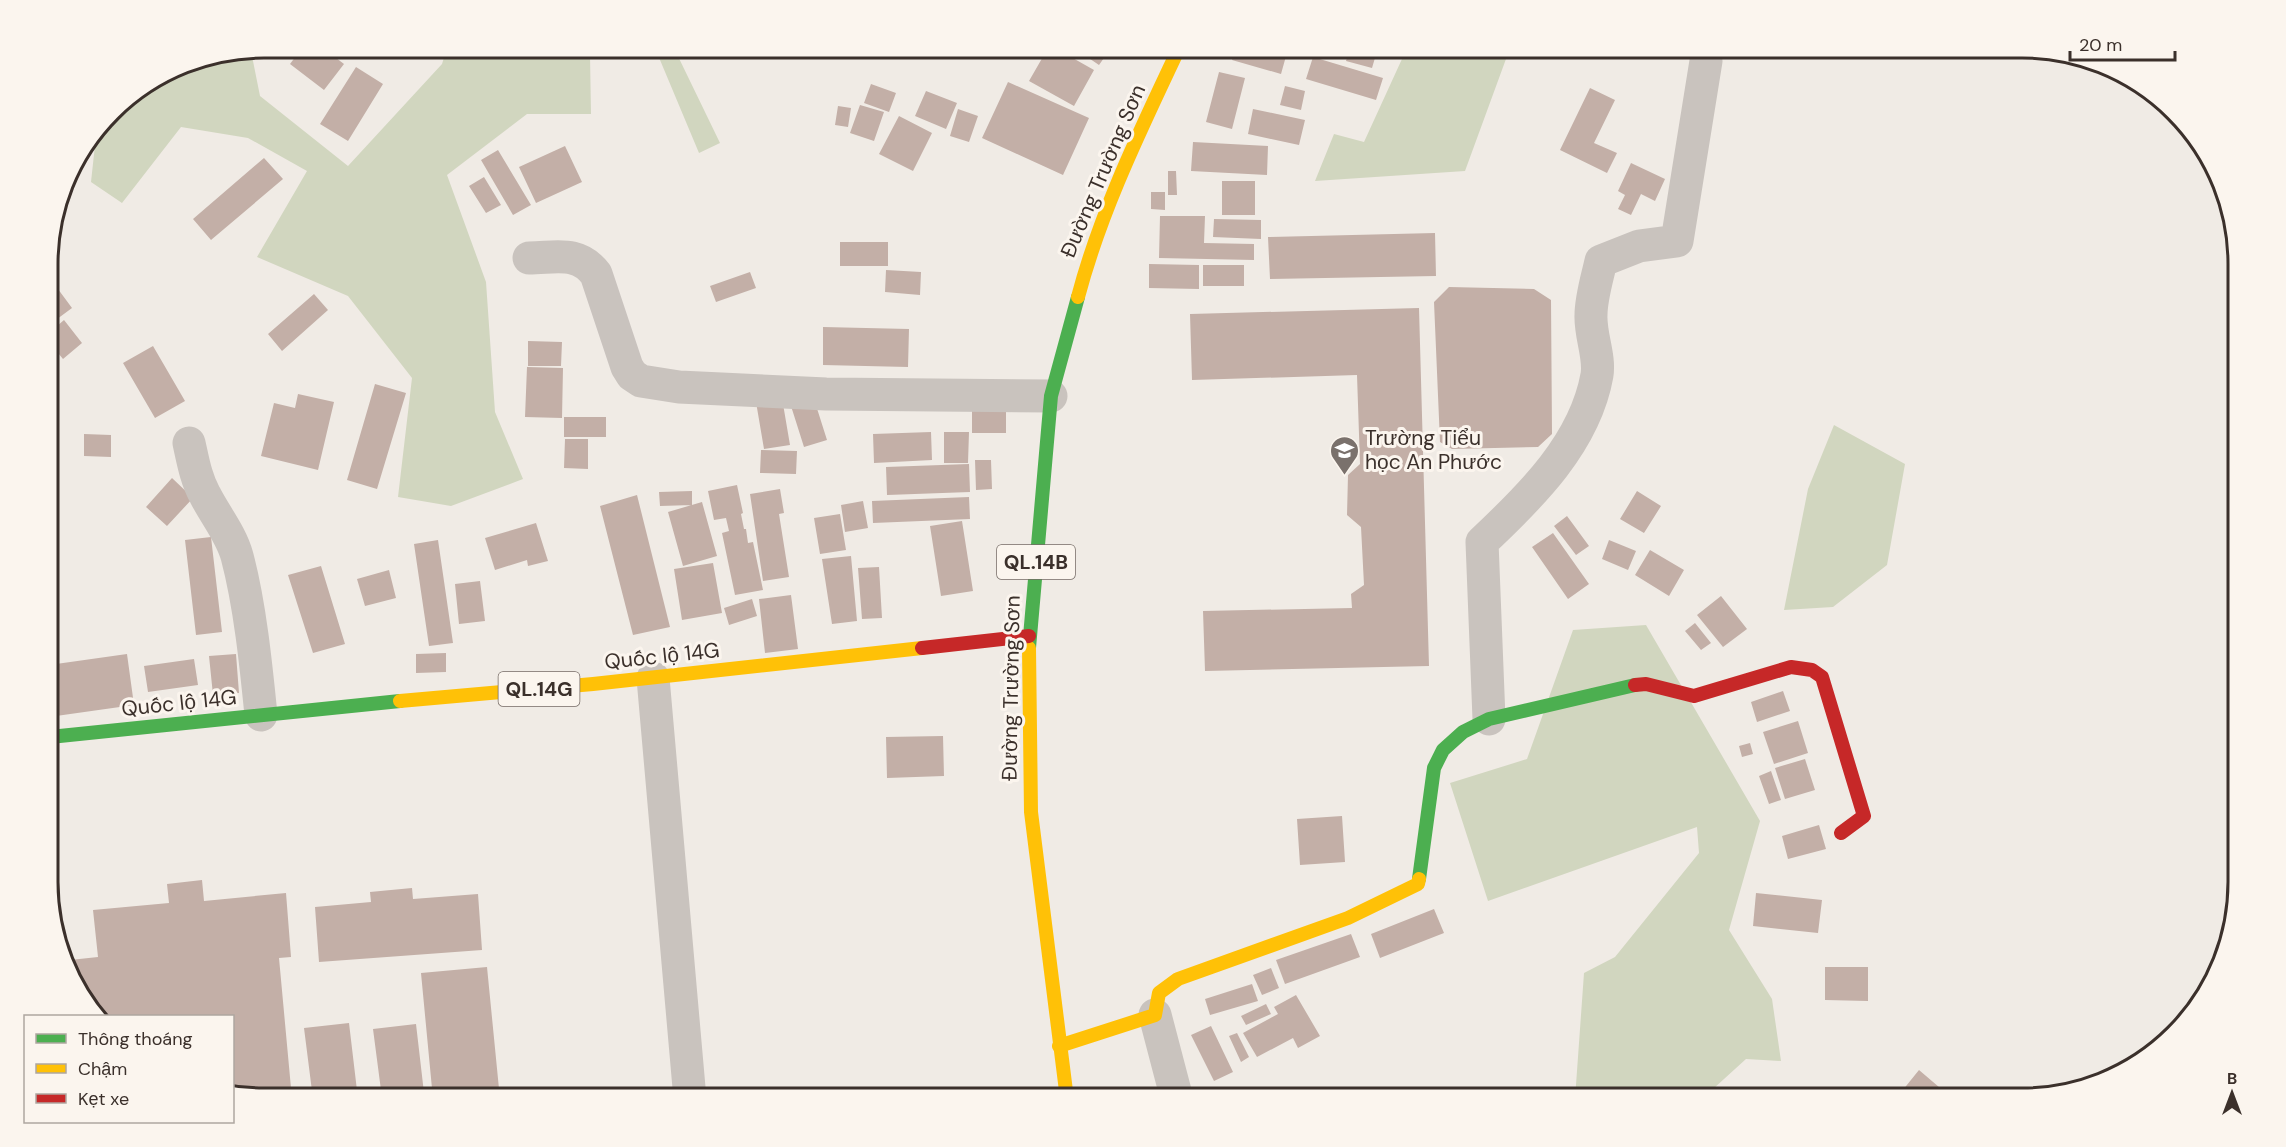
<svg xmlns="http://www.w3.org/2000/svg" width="2286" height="1147" viewBox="0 0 2286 1147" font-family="'DM Sans',sans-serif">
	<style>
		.green { fill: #d1d6bf }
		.building { fill: #c3afa7 }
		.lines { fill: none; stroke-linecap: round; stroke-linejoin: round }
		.street { stroke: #c9c3be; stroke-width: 33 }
		.fast { stroke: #4caf50; stroke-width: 14 }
		.slow { stroke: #ffc107; stroke-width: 14 }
		.jam { stroke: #c62828; stroke-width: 14 }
		.labels { text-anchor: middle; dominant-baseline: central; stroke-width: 6; stroke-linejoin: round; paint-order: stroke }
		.shield { fill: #fbf5ee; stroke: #756b66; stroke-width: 1.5 }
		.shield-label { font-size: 20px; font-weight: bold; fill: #3b302b }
		.street-label { font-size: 21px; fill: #3b302b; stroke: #fbf5ee }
		.poi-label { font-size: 21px; fill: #3b302b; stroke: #fbf5ee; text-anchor: start }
		.rim { fill: none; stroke: #3b302b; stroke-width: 3 }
	</style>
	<rect width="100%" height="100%" fill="#f0ebe5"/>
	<path class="green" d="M 447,48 L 640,48 L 590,55 L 591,114 L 527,114 L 447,175 L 486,282 L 495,412 L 523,479 L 451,506 L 398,497 L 412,378 L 348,296 L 257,257 L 307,171 L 248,138 L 181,127 L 122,203 L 91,182 L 96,136 L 121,102 L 182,64 L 251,51 L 260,96 L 348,166 L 442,64 Z
		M 655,48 L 674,48 L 720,143 L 699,153 Z
		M 1407,48 L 1510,48 L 1465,171 L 1315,181 L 1334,134 L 1364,142 Z
		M 1834,425 L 1905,464 L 1887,565 L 1833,607 L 1784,610 L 1808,489 Z
		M 1646,625 L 1760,821 L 1729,930 L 1772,999 L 1781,1061 L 1746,1059 L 1702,1099 L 1575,1099 L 1584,973 L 1615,957 L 1699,853 L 1697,827 L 1488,901 L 1450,783 L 1527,759 L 1573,630 Z"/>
	<path class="building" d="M 302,48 L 323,48 L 344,64 L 324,90 L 290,64 Z
		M 1048,48 L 1055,48 L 1094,70 L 1074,106 L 1029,81 Z
		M 1074,48 L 1111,48 L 1099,65 Z
		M 1236,48 L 1285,48 L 1288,49 L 1281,74 L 1232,60 Z
		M 1302,48 L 1344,48 L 1342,57 Z
		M 1350,48 L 1365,48 L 1377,51 L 1372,68 L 1346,61 Z
		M 1313,57 L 1383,78 L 1376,100 L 1306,79 Z
		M 356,67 L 383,84 L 348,141 L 320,124 Z
		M 1219,72 L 1245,78 L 1232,129 L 1206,122 Z
		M 1008,82 L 1089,118 L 1063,175 L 982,138 Z
		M 871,84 L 896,93 L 889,112 L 864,103 Z
		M 1285,86 L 1305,91 L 1301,110 L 1280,105 Z
		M 1590,88 L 1615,100 L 1594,143 L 1617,153 L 1607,173 L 1560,150 Z
		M 926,91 L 957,103 L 946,129 L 915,116 Z
		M 860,105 L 884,112 L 874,141 L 850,133 Z
		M 838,106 L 851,108 L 848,127 L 835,125 Z
		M 958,109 L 978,116 L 969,142 L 950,136 Z
		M 1253,109 L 1305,120 L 1299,145 L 1248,134 Z
		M 899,116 L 932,133 L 913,171 L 879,154 Z
		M 1193,142 L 1268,146 L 1267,175 L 1191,171 Z
		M 565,146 L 582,182 L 536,203 L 519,167 Z
		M 498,150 L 531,205 L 513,215 L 481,160 Z
		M 264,158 L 283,179 L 211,240 L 193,219 Z
		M 1631,163 L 1665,179 L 1655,201 L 1641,194 L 1631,215 L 1618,209 L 1625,195 L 1618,191 Z
		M 1168,171 L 1176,171 L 1177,195 L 1168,195 Z
		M 484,177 L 501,205 L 486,213 L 469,186 Z
		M 1222,181 L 1255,181 L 1255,215 L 1222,215 Z
		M 1151,192 L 1165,192 L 1165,210 L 1151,209 Z
		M 1160,216 L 1205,216 L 1204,243 L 1254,244 L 1254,260 L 1159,258 Z
		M 1214,219 L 1261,220 L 1261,239 L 1213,237 Z
		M 1435,233 L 1436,276 L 1270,279 L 1268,237 Z
		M 840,242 L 888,242 L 888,266 L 840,266 Z
		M 1149,264 L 1199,265 L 1199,289 L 1149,288 Z
		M 1203,265 L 1244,265 L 1244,286 L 1203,286 Z
		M 886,270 L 921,272 L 920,295 L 885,292 Z
		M 750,272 L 756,288 L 716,302 L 710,286 Z
		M 55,285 L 72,308 L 49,325 L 49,290 Z
		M 1449,287 L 1534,289 L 1551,300 L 1552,434 L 1538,447 L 1452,449 L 1440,442 L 1434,302 Z
		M 314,294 L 328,310 L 282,351 L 268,334 Z
		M 1419,308 L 1429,666 L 1205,671 L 1203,611 L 1352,608 L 1351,594 L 1364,585 L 1361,527 L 1347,515 L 1348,475 L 1360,464 L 1357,375 L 1192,380 L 1190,314 Z
		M 64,320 L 82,343 L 63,359 L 49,342 L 49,333 Z
		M 823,327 L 909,329 L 908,367 L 823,365 Z
		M 528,341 L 562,342 L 561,366 L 528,366 Z
		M 153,346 L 185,401 L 155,418 L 123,363 Z
		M 527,367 L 563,368 L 562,418 L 525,417 Z
		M 375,384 L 406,393 L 377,489 L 347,480 Z
		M 298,394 L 334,402 L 318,470 L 261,456 L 274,403 L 295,408 Z
		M 782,398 L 790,445 L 764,449 L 756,402 Z
		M 814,399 L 827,440 L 804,447 L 791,406 Z
		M 972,402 L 1006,402 L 1006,433 L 972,433 Z
		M 564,417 L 606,417 L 606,437 L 564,437 Z
		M 931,432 L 932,460 L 874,463 L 873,434 Z
		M 944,432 L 969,432 L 968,463 L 944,463 Z
		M 84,434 L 111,435 L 111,457 L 84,456 Z
		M 565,439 L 588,439 L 588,469 L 564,468 Z
		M 761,450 L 797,451 L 796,474 L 760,473 Z
		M 975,460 L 991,460 L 992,489 L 976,490 Z
		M 969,464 L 970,492 L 887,495 L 886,467 Z
		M 172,478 L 193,498 L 167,526 L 146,507 Z
		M 737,485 L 743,513 L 741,514 L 744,529 L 746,529 L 748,543 L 753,542 L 763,590 L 735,595 L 722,533 L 729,531 L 726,518 L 714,520 L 708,491 Z
		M 780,489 L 784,513 L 779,514 L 789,577 L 763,581 L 750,494 Z
		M 692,491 L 692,505 L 660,506 L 659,492 Z
		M 1637,491 L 1661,506 L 1644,533 L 1620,519 Z
		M 637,495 L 670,627 L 633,635 L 600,506 Z
		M 969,497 L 970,519 L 873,523 L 872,501 Z
		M 863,501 L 868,528 L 845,532 L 841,505 Z
		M 702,502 L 717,556 L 683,566 L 668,512 Z
		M 840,514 L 846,550 L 820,554 L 814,518 Z
		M 1567,516 L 1589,546 L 1576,555 L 1554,526 Z
		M 962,521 L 973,591 L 941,596 L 930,526 Z
		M 536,523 L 548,561 L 528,566 L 527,560 L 495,570 L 485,538 Z
		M 1553,533 L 1589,584 L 1568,599 L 1532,547 Z
		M 211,537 L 222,632 L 196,635 L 185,540 Z
		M 438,540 L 453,643 L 429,646 L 414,544 Z
		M 1609,540 L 1636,551 L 1628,570 L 1602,559 Z
		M 1650,550 L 1684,570 L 1669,596 L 1635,575 Z
		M 851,556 L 857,621 L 832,624 L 822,559 Z
		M 713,563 L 722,613 L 682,620 L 674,569 Z
		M 321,566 L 345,644 L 313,653 L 288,575 Z
		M 879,567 L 882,618 L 862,619 L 858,568 Z
		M 389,570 L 396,598 L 365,606 L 357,579 Z
		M 480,581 L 485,621 L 459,624 L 455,584 Z
		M 791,595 L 798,649 L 765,653 L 759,599 Z
		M 1721,596 L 1747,629 L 1723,647 L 1697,615 Z
		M 752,599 L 757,616 L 729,625 L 724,608 Z
		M 1695,623 L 1711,643 L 1701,650 L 1685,631 Z
		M 446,653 L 446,672 L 416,673 L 416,654 Z
		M 127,654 L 134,705 L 49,717 L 49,665 Z
		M 236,654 L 239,693 L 213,695 L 209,656 Z
		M 194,659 L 198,685 L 148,692 L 144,666 Z
		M 1783,691 L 1790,711 L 1757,722 L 1751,702 Z
		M 1798,721 L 1808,753 L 1774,764 L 1763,732 Z
		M 943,736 L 944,776 L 887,778 L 886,737 Z
		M 1750,743 L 1753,754 L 1742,757 L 1739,746 Z
		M 1805,759 L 1815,790 L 1785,799 L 1775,768 Z
		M 1771,771 L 1781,800 L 1769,804 L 1759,776 Z
		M 1342,816 L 1345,862 L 1300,865 L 1297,819 Z
		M 1819,825 L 1826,849 L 1788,859 L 1782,836 Z
		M 202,880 L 204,901 L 286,893 L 291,957 L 279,958 L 292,1099 L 264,1099 L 232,1092 L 232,1016 L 96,1016 L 93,1014 L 70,960 L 98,957 L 93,910 L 169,903 L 167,884 Z
		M 412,888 L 413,899 L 478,894 L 482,950 L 319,962 L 315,907 L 371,902 L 370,892 Z
		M 1756,893 L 1822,900 L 1818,933 L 1753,926 Z
		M 1434,909 L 1444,933 L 1380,958 L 1371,934 Z
		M 1351,934 L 1360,957 L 1285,984 L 1276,960 Z
		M 487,967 L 500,1099 L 433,1099 L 421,973 Z
		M 1825,967 L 1868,967 L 1868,1001 L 1825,1000 Z
		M 1271,968 L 1279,988 L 1262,995 L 1253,975 Z
		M 1252,984 L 1258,1001 L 1210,1015 L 1205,999 Z
		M 1296,995 L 1320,1036 L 1298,1048 L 1293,1038 L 1257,1057 L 1243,1033 L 1278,1014 L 1274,1007 Z
		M 1266,1004 L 1271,1014 L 1246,1025 L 1241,1016 Z
		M 349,1023 L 358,1099 L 313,1099 L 304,1028 Z
		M 416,1024 L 424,1093 L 382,1098 L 373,1029 Z
		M 1211,1026 L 1233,1072 L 1214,1081 L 1191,1035 Z
		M 1237,1033 L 1249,1057 L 1241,1062 L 1229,1036 Z
		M 1919,1070 L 1953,1099 L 1901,1099 L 1898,1096 Z"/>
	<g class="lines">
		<path class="street" d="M 529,258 C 556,258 578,250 596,274 L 627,367 L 632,375 L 641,381 L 679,387 L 826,394 L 1051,396
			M 189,443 C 193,461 196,479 205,495 C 215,515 231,534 237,556 C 250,605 256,665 261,715
			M 653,678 L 690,1099
			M 1489,719 L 1482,542 C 1531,496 1585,443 1597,375 C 1600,356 1590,335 1591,315 C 1591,298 1597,279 1601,261 L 1639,246 L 1677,241 L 1706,61
			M 1155,1015 L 1177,1099"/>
		<path class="fast" d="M 1029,648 L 1051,396 L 1078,297
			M 50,737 L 400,701
			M 1419,879 L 1434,768 L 1443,750 L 1463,732 L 1489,719 L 1635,685"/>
		<path class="slow" d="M 1078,297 C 1101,210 1141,129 1179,48
			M 1029,648 L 1031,812 L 1067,1099
			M 400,701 L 593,684 L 922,648
			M 1059,1046 L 1155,1015 L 1159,993 L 1178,979 L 1348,918 L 1418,884 L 1419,879"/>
		<path class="jam" d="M 922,648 L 1029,636
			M 1635,685 L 1646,684 L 1694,696 L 1791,667 L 1812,670 L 1822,677 L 1864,816 L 1841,833"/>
	</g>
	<defs>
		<symbol id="school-pin" viewBox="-11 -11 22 30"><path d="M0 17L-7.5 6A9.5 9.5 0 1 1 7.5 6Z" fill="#7a716c" stroke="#fbf5ee"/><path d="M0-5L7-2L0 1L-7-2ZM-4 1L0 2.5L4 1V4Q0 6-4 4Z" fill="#fff"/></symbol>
	</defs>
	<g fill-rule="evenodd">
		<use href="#school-pin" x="1328" y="434" width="33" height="45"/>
	</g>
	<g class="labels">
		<g class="shield">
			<rect x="997" y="545" width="78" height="34" rx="4.5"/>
			<rect x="498.5" y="672" width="81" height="34" rx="4.5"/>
		</g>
		<g class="shield-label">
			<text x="1036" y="562">QL.14B</text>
			<text x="539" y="689">QL.14G</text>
		</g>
		<g class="street-label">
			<text transform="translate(1103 171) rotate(-67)">Đường Trường Sơn</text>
			<text transform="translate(662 656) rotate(-6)">Quốc lộ 14G</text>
			<text transform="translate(1011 688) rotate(-89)">Đường Trường Sơn</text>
			<text transform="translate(179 703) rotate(-6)">Quốc lộ 14G</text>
		</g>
		<g class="poi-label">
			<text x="1365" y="438">Trường Tiểu<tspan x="1365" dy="24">học An Phước</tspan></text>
		</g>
	</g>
	<path d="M0 0H2286V1147H0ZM264 58H2022A206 206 0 0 1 2228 264V882A206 206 0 0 1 2022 1088H264A206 206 0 0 1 58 882V264A206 206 0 0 1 264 58Z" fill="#fbf5ee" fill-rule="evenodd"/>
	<path class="rim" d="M264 58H2022A206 206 0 0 1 2228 264V882A206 206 0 0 1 2022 1088H264A206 206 0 0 1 58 882V264A206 206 0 0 1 264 58Z"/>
	<rect x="24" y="1015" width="210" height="108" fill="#fbf5ee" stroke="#aea6a0" stroke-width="1.5"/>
	<rect x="36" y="1034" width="30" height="9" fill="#4caf50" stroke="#aea6a0" stroke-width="1.5"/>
	<text x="78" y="1045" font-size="18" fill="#3b302b">Thông thoáng</text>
	<rect x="36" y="1064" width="30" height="9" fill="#ffc107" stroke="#aea6a0" stroke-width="1.5"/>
	<text x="78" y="1075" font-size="18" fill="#3b302b">Chậm</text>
	<rect x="36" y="1094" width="30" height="9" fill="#c62828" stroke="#aea6a0" stroke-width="1.5"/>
	<text x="78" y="1105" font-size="18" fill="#3b302b">Kẹt xe</text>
	<g transform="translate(2232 1093)" stroke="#fbf5ee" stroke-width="4.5" paint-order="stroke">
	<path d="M0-4.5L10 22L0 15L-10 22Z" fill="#3b302b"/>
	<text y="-9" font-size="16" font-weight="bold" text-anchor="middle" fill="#3b302b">B</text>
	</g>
	<path d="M2070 51v9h105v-9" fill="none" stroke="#3b302b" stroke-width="3"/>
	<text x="2079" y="51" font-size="18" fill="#3b302b" stroke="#fbf5ee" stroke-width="4.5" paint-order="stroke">20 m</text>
</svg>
